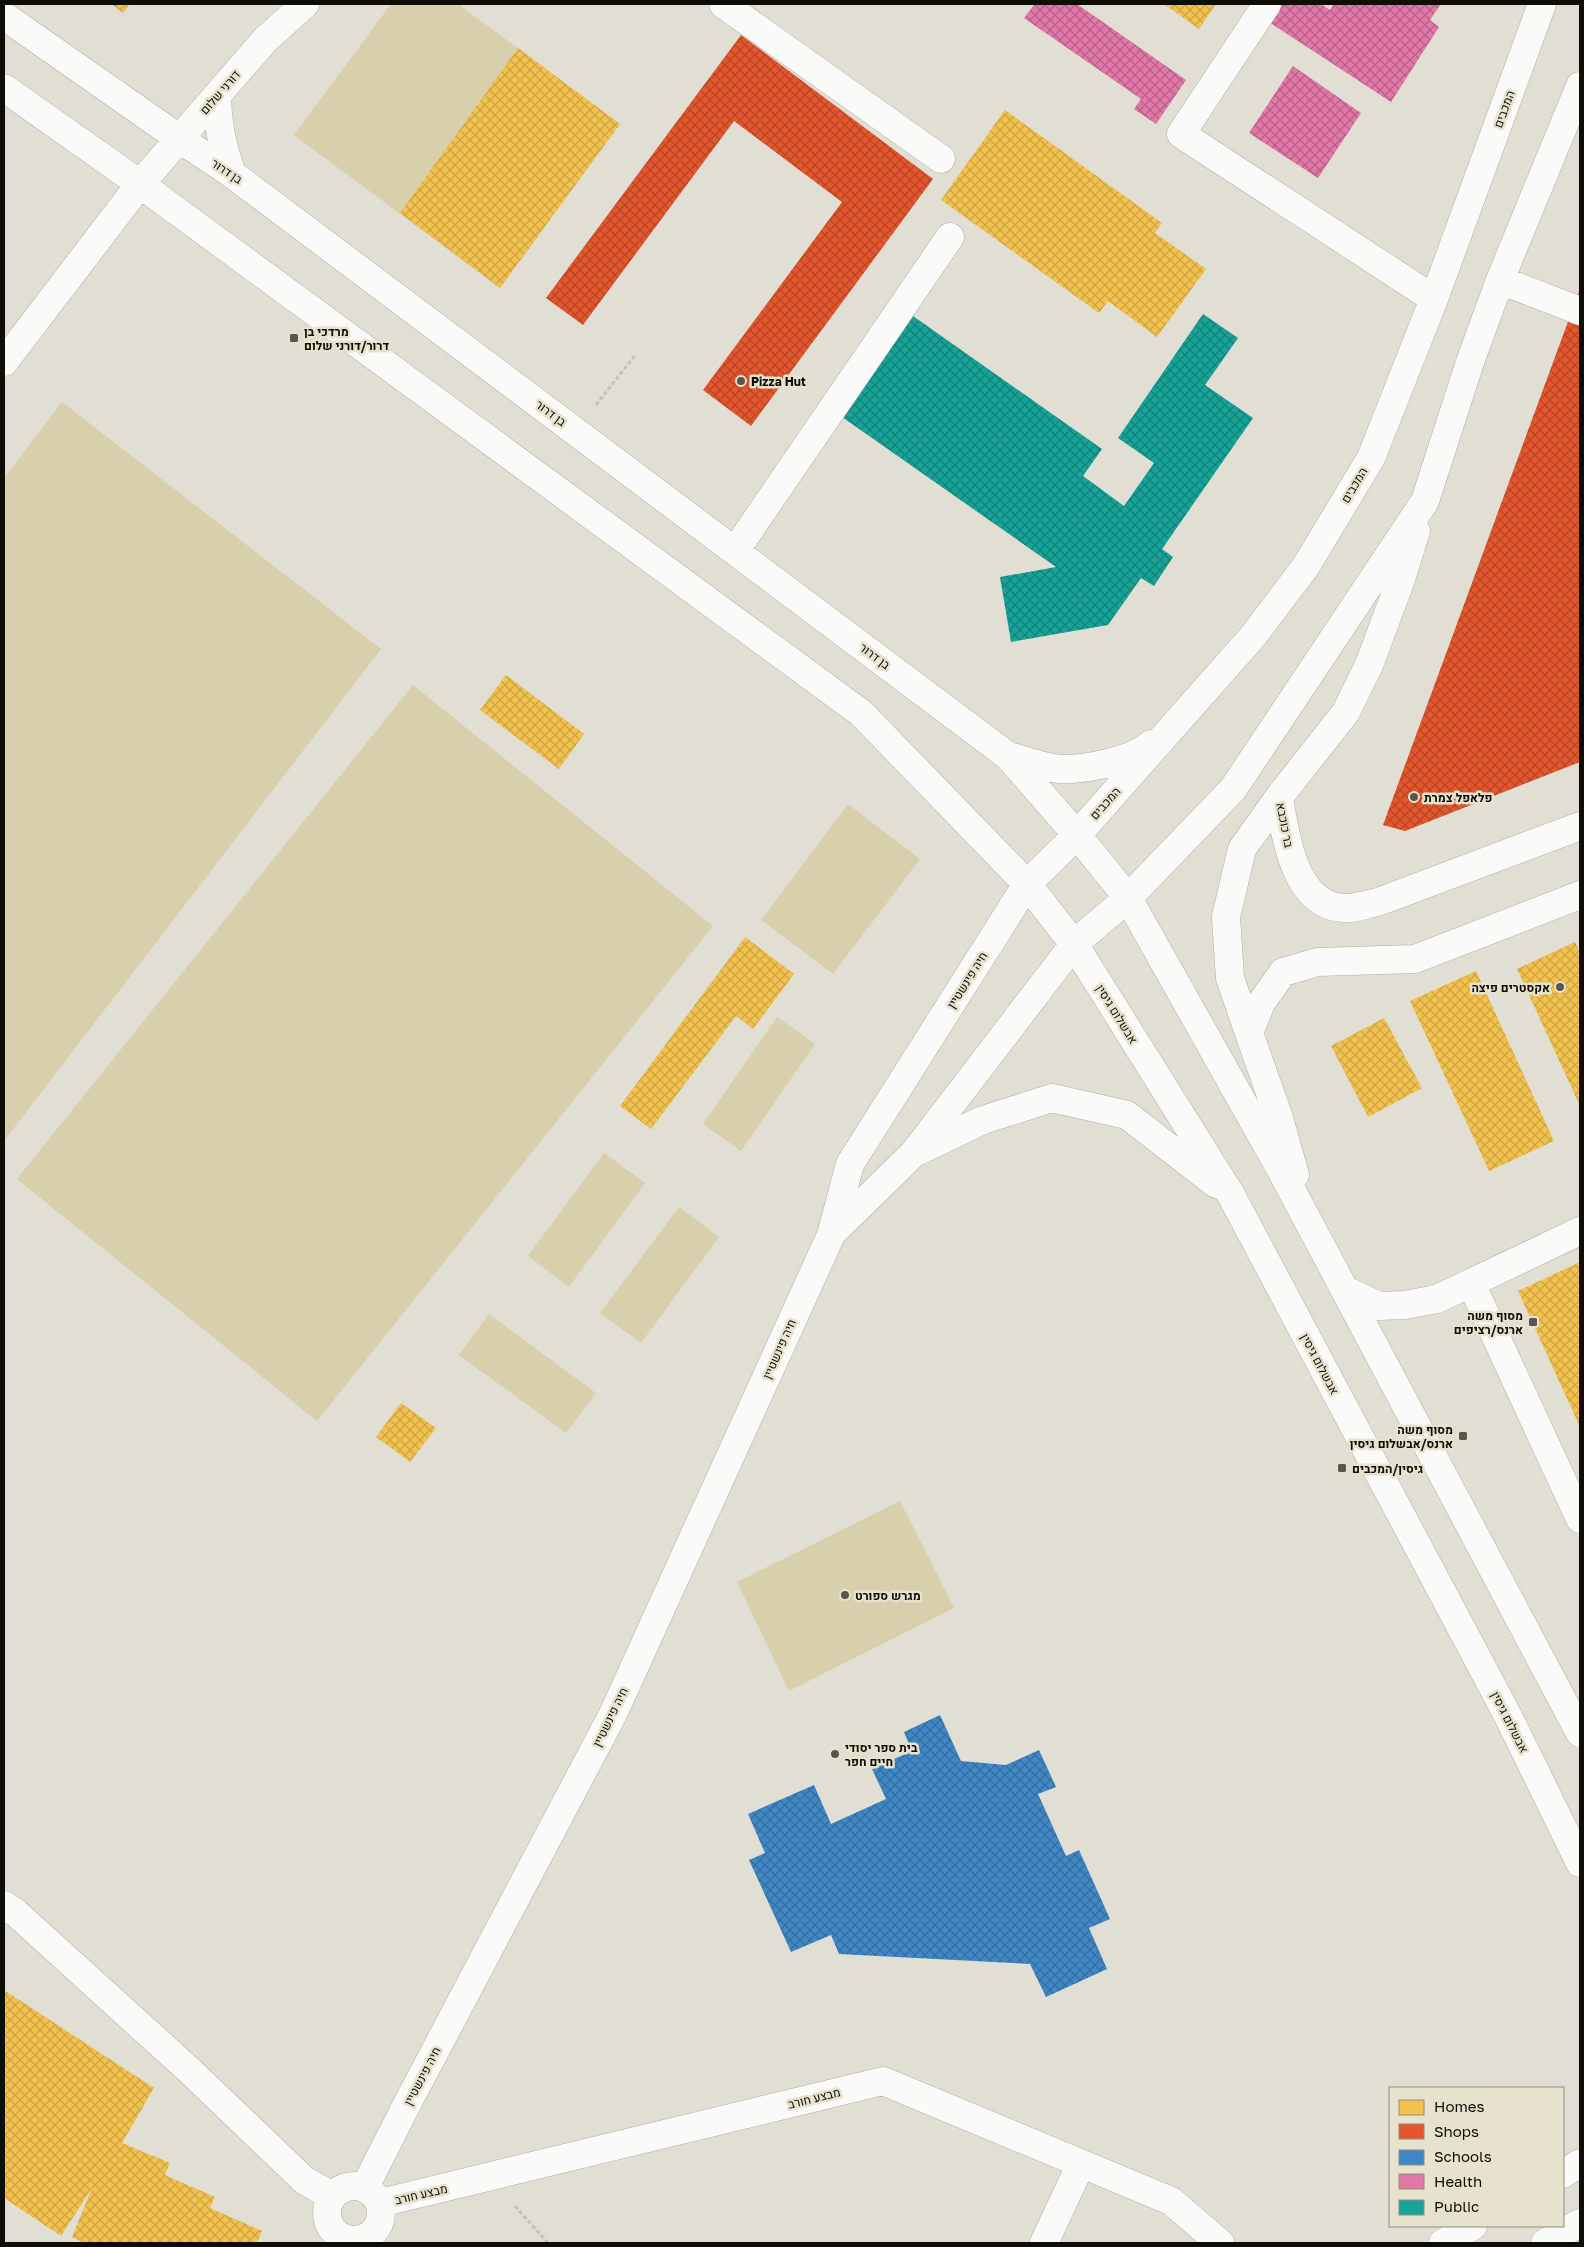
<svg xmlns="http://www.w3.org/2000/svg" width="1584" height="2247" viewBox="0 0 1584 2247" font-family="'Golos Text',Heebo,sans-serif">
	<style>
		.green { fill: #d8cfac }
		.homes { fill: url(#homes-cross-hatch) }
		.shops { fill: url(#shops-cross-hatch) }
		.schools { fill: url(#schools-cross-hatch) }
		.health { fill: url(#health-cross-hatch) }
		.public { fill: url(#public-cross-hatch) }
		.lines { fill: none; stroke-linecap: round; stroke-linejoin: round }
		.minor-casing { stroke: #b1aea6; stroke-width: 29 }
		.path { stroke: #c2c1be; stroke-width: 3; stroke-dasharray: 4 2.5; stroke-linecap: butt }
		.minor { stroke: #fafaf9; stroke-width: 28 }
		.poi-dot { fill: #58564e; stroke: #e7e2ce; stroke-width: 2 }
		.labels { text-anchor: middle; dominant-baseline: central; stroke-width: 5; stroke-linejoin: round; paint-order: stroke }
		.street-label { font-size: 12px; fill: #0e0d06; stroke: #e7e2ce }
		.poi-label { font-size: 12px; font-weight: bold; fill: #0e0d06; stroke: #e7e2ce; text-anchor: start }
	</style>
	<defs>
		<pattern id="homes-cross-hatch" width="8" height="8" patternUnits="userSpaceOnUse" patternTransform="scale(1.25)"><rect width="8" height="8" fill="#f2c14e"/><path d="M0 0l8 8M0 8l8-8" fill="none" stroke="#cea543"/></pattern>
		<pattern id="shops-cross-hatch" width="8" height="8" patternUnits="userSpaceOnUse" patternTransform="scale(1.25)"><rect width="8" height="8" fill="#e4572e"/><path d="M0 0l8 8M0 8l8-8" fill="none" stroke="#b74625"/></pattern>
		<pattern id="schools-cross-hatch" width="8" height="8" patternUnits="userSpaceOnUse" patternTransform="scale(1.25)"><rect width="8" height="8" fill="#3f88c5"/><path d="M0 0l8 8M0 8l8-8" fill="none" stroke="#336e9e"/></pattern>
		<pattern id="health-cross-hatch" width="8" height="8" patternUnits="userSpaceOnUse" patternTransform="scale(1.25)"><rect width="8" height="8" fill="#e377a8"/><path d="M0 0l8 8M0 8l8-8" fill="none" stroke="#b66087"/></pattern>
		<pattern id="public-cross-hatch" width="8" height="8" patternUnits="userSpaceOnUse" patternTransform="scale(1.25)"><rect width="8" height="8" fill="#17a398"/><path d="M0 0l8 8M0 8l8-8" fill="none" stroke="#13837a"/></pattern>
	</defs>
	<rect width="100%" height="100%" fill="#e1ded4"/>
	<path class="green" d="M 391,4 L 458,4 L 620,124 L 500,288 L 294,135 Z
		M 62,402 L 381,649 L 4,1141 L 4,478 Z
		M 413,685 L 713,926 L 317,1421 L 17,1179 Z
		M 848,804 L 920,859 L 833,974 L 761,920 Z
		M 777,1017 L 815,1044 L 741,1151 L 703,1124 Z
		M 604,1153 L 645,1183 L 569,1287 L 528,1256 Z
		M 679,1207 L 719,1237 L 641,1343 L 600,1313 Z
		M 489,1314 L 596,1393 L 566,1433 L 459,1355 Z
		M 900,1501 L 954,1608 L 789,1691 L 737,1582 Z"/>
	<path class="homes" d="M 111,4 L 130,4 L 123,13 Z
		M 1164,4 L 1216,4 L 1199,29 Z
		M 518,48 L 620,124 L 500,288 L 400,213 Z
		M 1005,110 L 1162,223 L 1155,233 L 1206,269 L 1157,337 L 1108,301 L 1099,313 L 941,200 Z
		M 506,675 L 584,734 L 559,769 L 480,710 Z
		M 745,937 L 794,974 L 753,1029 L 736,1016 L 651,1129 L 620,1106 Z
		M 1575,942 L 1580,953 L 1580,1106 L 1517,969 Z
		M 1476,971 L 1554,1141 L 1489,1171 L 1410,1001 Z
		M 1384,1018 L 1422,1088 L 1368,1117 L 1331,1046 Z
		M 1580,1262 L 1580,1427 L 1518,1291 Z
		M 401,1403 L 436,1428 L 410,1462 L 376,1437 Z
		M 4,1990 L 154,2088 L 122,2143 L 170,2163 L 165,2175 L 215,2197 L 210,2208 L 262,2231 L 257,2243 L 84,2243 L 72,2237 L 92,2188 L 61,2236 L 4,2198 Z"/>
	<path class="shops" d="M 741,35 L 933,179 L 751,426 L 703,390 L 842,202 L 734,121 L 583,325 L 546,298 Z
		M 1580,289 L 1580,762 L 1405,831 L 1383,825 Z"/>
	<path class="schools" d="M 940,1715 L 961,1761 L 1006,1765 L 1039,1750 L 1056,1787 L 1038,1794 L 1066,1856 L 1079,1850 L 1110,1919 L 1089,1928 L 1107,1969 L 1046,1997 L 1030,1964 L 839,1954 L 831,1935 L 791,1952 L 749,1860 L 765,1853 L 748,1814 L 814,1785 L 831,1824 L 886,1799 L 872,1769 L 912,1751 L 904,1732 Z"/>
	<path class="health" d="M 1035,4 L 1077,4 L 1186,80 L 1156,124 L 1134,109 L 1141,99 L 1024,18 Z
		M 1281,4 L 1321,4 L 1330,10 L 1334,4 L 1441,4 L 1430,20 L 1439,27 L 1391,102 L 1269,22 Z
		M 1293,66 L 1361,113 L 1318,178 L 1249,133 Z"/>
	<path class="public" d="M 1203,314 L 1238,338 L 1205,385 L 1253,418 L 1162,549 L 1173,557 L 1154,586 L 1141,578 L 1108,625 L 1011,642 L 1000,577 L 1056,567 L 842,417 L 913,316 L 1102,449 L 1083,476 L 1124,506 L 1154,463 L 1118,438 Z"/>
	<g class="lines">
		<defs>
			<path id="minor" d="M 723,4 L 941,159
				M 1267,4 L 1181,134 L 1434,299
				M 4,16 L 180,139 L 232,174 L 1008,756 L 1077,835 L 1128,898 L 1282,1172 L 1580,1733
				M 4,88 L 140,184 L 861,713 L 1027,884 L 1074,944 L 1231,1195 L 1508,1716 L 1580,1863
				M 217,95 C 217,124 222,147 232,174
				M 1500,280 L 1580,311
				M 4,362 L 140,184 L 266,39 L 305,4
				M 1416,531 L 1400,582 L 1369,665 L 1346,712 L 1279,797 C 1285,834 1294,906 1344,908 C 1354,909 1367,904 1378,902 L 1580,826
				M 735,551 L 950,237
				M 1008,756 C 1025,760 1044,768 1061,769 C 1085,770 1134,760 1151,744
				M 1249,1033 L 1230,978 L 1226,917 L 1242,849 L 1279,797
				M 918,1151 L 983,1120 L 1052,1098 L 1127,1115 L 1216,1184
				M 1295,1175 L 1279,1118 L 1249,1033 L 1261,1003 L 1283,972 L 1318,962 L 1415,959 L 1580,895
				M 831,1234 L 914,1153 L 1074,944 L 1128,898 L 1233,789 L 1425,501 L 1470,362 L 1500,280 L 1580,86
				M 1471,1283 L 1580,1519
				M 1345,1290 L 1379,1306 L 1405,1305 L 1437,1299 L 1580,1231
				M 4,1905 L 16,1913 L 189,2070 L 304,2180 L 332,2196
				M 1563,2174 L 1580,2163
				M327 2213a27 27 0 1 1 54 0a27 27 0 1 1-54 0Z
				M 365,2187 L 406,2106 L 613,1714 L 831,1235 L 850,1164 L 1027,884 L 1077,835 L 1254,635 L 1306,566 L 1371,458 L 1434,299 L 1542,4
				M 380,2203 L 883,2081 L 1171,2201 L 1220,2243
				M 1044,2243 L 1081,2164
				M 1443,2243 L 1473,2226
				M 1545,2243 L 1580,2223"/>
		</defs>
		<use href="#minor" class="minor-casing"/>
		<path class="path" d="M 596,405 L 636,354
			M 515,2206 L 548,2243"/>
		<use href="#minor" class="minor"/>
	</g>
	<g class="poi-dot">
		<rect x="289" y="333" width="10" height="10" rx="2.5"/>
		<circle cx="741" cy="381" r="5"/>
		<circle cx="1414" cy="797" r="5"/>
		<circle cx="1560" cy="987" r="5"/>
		<rect x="1528" y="1317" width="10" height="10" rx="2.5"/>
		<rect x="1458" y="1431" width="10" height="10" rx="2.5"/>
		<rect x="1337" y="1463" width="10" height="10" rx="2.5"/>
		<circle cx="845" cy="1595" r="5"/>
		<circle cx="835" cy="1754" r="5"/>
	</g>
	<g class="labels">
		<g class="street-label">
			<text transform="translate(220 92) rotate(-49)">דורני שלום</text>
			<text transform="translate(1504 109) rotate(-70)">המכבים</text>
			<text transform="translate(227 171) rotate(34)">בן דרור</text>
			<text transform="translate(551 413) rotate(37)">בן דרור</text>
			<text transform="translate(1354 485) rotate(-59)">המכבים</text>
			<text transform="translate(875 656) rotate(37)">בן דרור</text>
			<text transform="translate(1105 803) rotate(-48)">המכבים</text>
			<text transform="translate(1285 825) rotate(79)">בר כוכבא</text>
			<text transform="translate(967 980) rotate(-58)">חיה פינשטיין</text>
			<text transform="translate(1117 1014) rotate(58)">אבשלום גיסין</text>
			<text transform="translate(779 1349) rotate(-66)">חיה פינשטיין</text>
			<text transform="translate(1320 1364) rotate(62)">אבשלום גיסין</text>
			<text transform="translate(610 1717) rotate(-64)">חיה פינשטיין</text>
			<text transform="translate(1510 1722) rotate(63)">אבשלום גיסין</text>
			<text transform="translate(422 2076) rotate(-62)">חיה פינשטיין</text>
			<text transform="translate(814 2098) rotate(-14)">מבצע חורב</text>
			<text transform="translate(421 2194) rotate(-13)">מבצע חורב</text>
		</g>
		<g class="poi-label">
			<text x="304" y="331">מרדכי בן<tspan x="304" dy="14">דרור/דורני שלום</tspan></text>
			<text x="751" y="381">Pizza Hut</text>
			<text x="1424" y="797">פלאפל צמרת</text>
			<text x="1550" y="987" text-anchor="end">אקסטרים פיצה</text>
			<text x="1523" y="1315" text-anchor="end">מסוף משה<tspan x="1523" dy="14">ארנס/רציפים</tspan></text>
			<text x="1453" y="1429" text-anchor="end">מסוף משה<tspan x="1453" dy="14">ארנס/אבשלום גיסין</tspan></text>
			<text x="1352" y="1468">גיסין/המכבים</text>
			<text x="855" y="1595">מגרש ספורט</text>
			<text x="845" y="1747">בית ספר יסודי<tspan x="845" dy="14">חיים חפר</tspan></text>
		</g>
	</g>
	<rect width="1584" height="2247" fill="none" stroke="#0e0d06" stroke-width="10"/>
	<rect x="1389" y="2087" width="175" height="140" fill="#e7e2ce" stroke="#908d7e"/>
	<rect x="1399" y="2100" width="25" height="15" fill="#f2c14e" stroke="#908d7e"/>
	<text x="1434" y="2112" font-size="15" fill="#0e0d06">Homes</text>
	<rect x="1399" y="2124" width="25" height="15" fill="#e4572e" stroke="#908d7e"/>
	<text x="1434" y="2137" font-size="15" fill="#0e0d06">Shops</text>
	<rect x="1399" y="2150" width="25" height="15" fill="#3f88c5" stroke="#908d7e"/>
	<text x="1434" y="2162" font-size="15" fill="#0e0d06">Schools</text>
	<rect x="1399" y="2174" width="25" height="15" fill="#e377a8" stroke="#908d7e"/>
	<text x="1434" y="2187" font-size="15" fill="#0e0d06">Health</text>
	<rect x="1399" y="2200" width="25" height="15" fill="#17a398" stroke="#908d7e"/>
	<text x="1434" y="2212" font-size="15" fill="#0e0d06">Public</text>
</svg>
